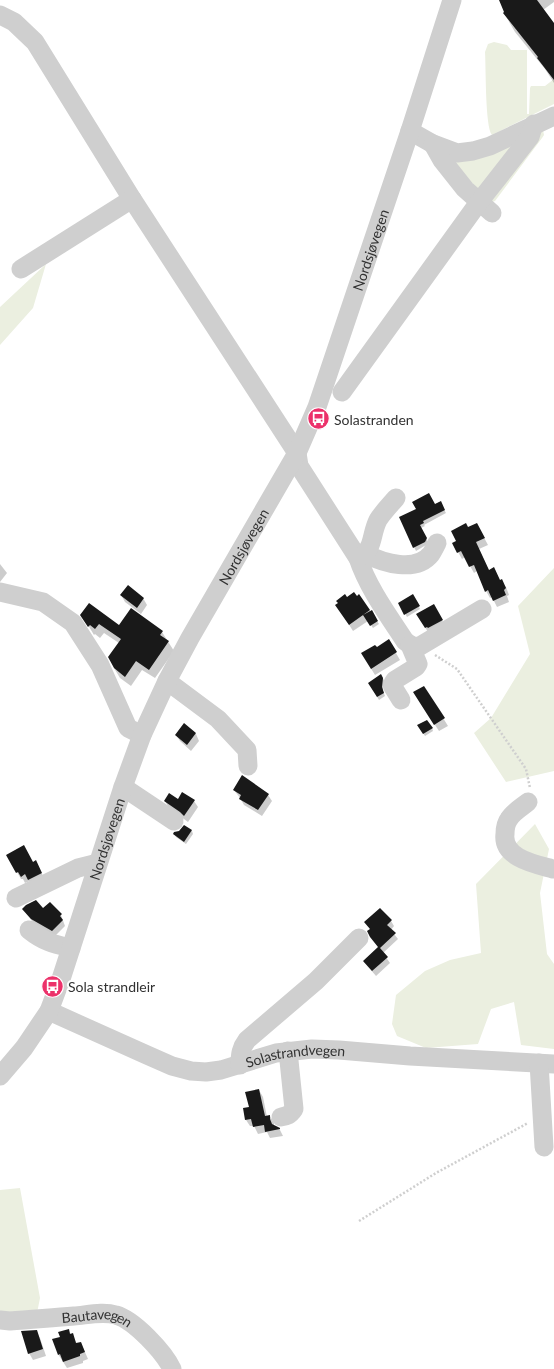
<svg xmlns="http://www.w3.org/2000/svg" width="554" height="1369" viewBox="0 0 554 1369" font-family="Lato,sans-serif">
	<style>
		.green { fill: #ebefe0 }
		.shadow { fill: #0003 }
		.building { fill: #191919 }
		.lines { fill: none; stroke-linecap: round; stroke-linejoin: round }
		.path { stroke: #cfcfcf; stroke-width: 2.5; stroke-dasharray: 2 2; stroke-linecap: butt }
		.minor { stroke: #cfcfcf; stroke-width: 19 }
		.labels { text-anchor: middle; dominant-baseline: central; stroke-width: 4; stroke-linejoin: round; paint-order: stroke }
		.street-label { font-size: 14px; fill: #323232; stroke: #fff }
		.poi-label { font-size: 14px; fill: #323232; stroke: #fff; text-anchor: start }
	</style>
	<rect width="100%" height="100%" fill="#fff"/>
	<path class="green" d="M 494,42 L 507,45 L 511,50 L 527,50 L 527,114 L 529,114 L 530,88 L 531,86 L 545,86 L 554,79 L 554,104 L 492,135 C 485,127 486,67 485,52 L 488,44 Z
		M 543,130 L 544,135 L 542,138 L 495,201 L 492,202 L 491,195 L 534,134 Z
		M 513,143 L 486,183 L 477,189 L 452,159 Z
		M 46,264 L 33,308 L 0,345 L 0,307 Z
		M 554,568 L 554,771 L 506,782 L 474,733 L 491,718 L 530,654 L 518,606 Z
		M 535,824 L 549,849 L 540,893 L 547,954 L 554,964 L 554,1049 L 521,1045 L 514,1002 L 491,1009 L 478,1044 L 426,1048 L 397,1036 L 392,1024 L 396,995 L 425,971 L 450,960 L 481,953 L 476,884 Z
		M 20,1188 L 40,1298 L 37,1313 L 0,1314 L 0,1190 Z"/>
	<path class="shadow" d="M 500,0 L 554,0 L 554,2 L 543,10 L 554,24 L 554,83 L 545,69 L 515,32 L 504,13 L 505,13 Z
		M 440,502 L 446,513 L 424,525 L 425,526 L 421,528 L 428,542 L 426,545 L 416,551 L 400,518 Z
		M 468,528 L 480,530 L 488,545 L 479,549 L 489,571 L 494,568 L 500,581 L 506,587 L 509,595 L 507,596 L 509,602 L 497,607 L 492,597 L 490,598 L 486,591 L 477,571 L 474,573 L 465,557 L 462,559 L 458,552 Z
		M 0,564 L 7,573 L 0,582 Z
		M 121,595 L 143,598 L 147,605 L 141,614 L 125,602 Z
		M 359,595 L 379,624 L 373,628 L 368,621 L 353,631 L 341,612 L 347,599 L 357,597 Z
		M 413,596 L 420,609 L 407,617 L 399,603 Z
		M 433,606 L 446,627 L 429,634 L 418,615 Z
		M 82,615 L 119,627 L 162,632 L 174,651 L 155,678 L 142,670 L 131,686 L 120,678 L 114,668 L 119,643 L 104,633 L 100,638 L 95,634 L 94,635 Z
		M 389,641 L 400,660 L 375,675 L 362,654 L 376,649 Z
		M 381,675 L 385,682 L 383,691 L 385,696 L 379,700 L 369,683 Z
		M 424,687 L 448,726 L 439,731 L 418,699 Z
		M 184,725 L 196,734 L 199,741 L 191,751 L 180,741 L 176,735 Z
		M 418,725 L 432,728 L 433,731 L 425,736 Z
		M 234,790 L 268,795 L 272,801 L 262,816 L 244,805 L 240,798 Z
		M 178,800 L 194,801 L 198,807 L 188,822 L 169,808 L 165,801 Z
		M 184,826 L 192,831 L 193,834 L 186,844 L 176,837 L 174,834 L 180,832 Z
		M 7,855 L 32,863 L 39,868 L 45,880 L 33,886 L 30,881 L 25,883 L 23,879 L 21,879 Z
		M 23,909 L 43,910 L 61,915 L 65,926 L 55,936 L 35,925 Z
		M 380,909 L 391,921 L 394,926 L 391,930 L 398,939 L 383,953 L 390,963 L 376,976 L 364,962 L 379,948 L 371,937 L 371,930 L 366,923 Z
		M 259,1090 L 263,1097 L 267,1117 L 270,1116 L 274,1123 L 274,1126 L 279,1128 L 283,1136 L 270,1138 L 267,1132 L 258,1134 L 254,1126 L 250,1126 L 246,1120 L 244,1109 L 250,1108 Z
		M 68,1330 L 71,1334 L 72,1334 L 77,1344 L 81,1343 L 88,1359 L 83,1361 L 83,1363 L 67,1368 L 58,1354 L 61,1338 Z
		M 36,1331 L 40,1338 L 46,1356 L 33,1360 L 29,1353 Z"/>
	<path class="building" d="M 499,0 L 537,0 L 554,23 L 554,80 L 537,58 L 538,57 L 503,13 L 504,12 Z
		M 429,493 L 435,504 L 441,501 L 445,510 L 423,521 L 424,523 L 420,525 L 427,538 L 425,542 L 413,548 L 399,517 L 416,509 L 412,502 Z
		M 466,523 L 468,527 L 477,523 L 485,538 L 476,542 L 489,570 L 494,567 L 500,580 L 502,579 L 506,588 L 504,590 L 506,595 L 493,601 L 488,590 L 485,592 L 474,565 L 469,567 L 461,551 L 457,553 L 452,543 L 456,541 L 451,531 Z
		M 128,585 L 144,598 L 137,608 L 120,595 Z
		M 354,592 L 357,596 L 359,594 L 370,610 L 349,625 L 335,605 L 338,603 L 336,601 L 345,594 L 347,597 Z
		M 413,594 L 420,606 L 404,615 L 398,603 Z
		M 89,603 L 119,625 L 131,608 L 163,631 L 160,635 L 169,641 L 149,670 L 136,661 L 125,677 L 114,668 L 108,657 L 121,639 L 99,624 L 95,629 L 90,625 L 88,627 L 80,615 Z
		M 434,604 L 443,620 L 428,628 L 427,627 L 425,628 L 416,614 Z
		M 372,610 L 378,621 L 370,626 L 363,615 Z
		M 389,639 L 397,652 L 371,669 L 361,653 L 375,645 L 377,647 Z
		M 381,674 L 383,678 L 382,687 L 384,693 L 377,697 L 368,683 Z
		M 424,686 L 445,718 L 434,725 L 413,692 Z
		M 427,720 L 433,728 L 423,734 L 417,725 Z
		M 184,723 L 196,733 L 187,745 L 175,735 Z
		M 242,775 L 269,794 L 258,810 L 239,799 L 241,795 L 233,790 Z
		M 182,792 L 195,800 L 184,816 L 180,812 L 164,801 L 169,793 L 178,799 Z
		M 184,825 L 192,830 L 184,842 L 173,834 L 174,832 L 179,831 Z
		M 24,845 L 33,862 L 36,860 L 42,873 L 28,880 L 25,874 L 21,877 L 18,872 L 16,873 L 6,855 Z
		M 36,900 L 43,908 L 50,902 L 62,914 L 60,916 L 63,920 L 52,931 L 31,919 L 22,909 L 26,905 Z
		M 380,908 L 392,920 L 387,925 L 396,933 L 380,948 L 388,957 L 372,971 L 363,961 L 378,947 L 370,937 L 367,931 L 370,929 L 364,922 Z
		M 259,1089 L 265,1116 L 270,1115 L 270,1119 L 272,1124 L 280,1128 L 280,1129 L 265,1132 L 264,1125 L 253,1127 L 251,1119 L 245,1120 L 243,1108 L 249,1107 L 245,1092 Z
		M 69,1329 L 70,1334 L 73,1333 L 76,1343 L 81,1342 L 85,1352 L 80,1354 L 80,1356 L 63,1362 L 60,1354 L 58,1355 L 52,1339 L 60,1337 L 58,1332 Z
		M 37,1330 L 43,1349 L 28,1354 L 21,1331 Z"/>
	<g class="lines">
		<path class="path" d="M 435,655 L 457,669 L 526,769 L 530,788
			M 359,1221 L 436,1173 L 528,1123"/>
		<g class="minor">
			<path d="M 0,15 L 14,22 L 35,42 L 132,199 L 297,453 L 299,466 L 358,558 C 368,588 388,615 405,641 C 410,645 413,647 420,646 L 482,609"/>
			<path d="M 410,131 L 433,144 L 457,153 L 473,151 L 490,146 L 554,116"/>
			<path d="M 433,144 L 442,160 L 465,189 L 492,213"/>
			<path d="M 21,269 L 132,199"/>
			<path d="M 342,392 L 479,202 L 530,137 L 534,124"/>
			<path d="M 366,554 C 383,563 416,573 431,554 C 433,551 435,547 437,543"/>
			<path d="M 358,558 C 375,549 370,536 378,520 C 383,512 390,505 396,498"/>
			<path d="M 0,592 L 43,602 L 73,623 L 100,665 L 128,728 L 142,735"/>
			<path d="M 167,681 L 218,719 L 247,750 L 248,766"/>
			<path d="M 401,700 L 393,687 L 393,683 L 395,680 L 416,667 L 418,664 L 410,645"/>
			<path d="M 123,787 L 174,821"/>
			<path d="M 528,802 C 522,807 513,812 509,819 C 506,823 505,828 505,834 C 502,858 535,864 553,869"/>
			<path d="M 16,898 L 78,868 L 98,863"/>
			<path d="M 29,930 C 44,942 54,944 71,948"/>
			<path id="s1" d="M 49,1011 L 147,1055 L 172,1066 L 191,1071 L 206,1072 L 221,1070 L 276,1053 L 312,1049 L 339,1050 L 410,1056 L 554,1064"/>
			<path d="M 539,1063 L 544,1147"/>
			<path d="M 240,1065 C 240,1054 241,1048 247,1040 L 316,981 L 359,938"/>
			<path id="s2" d="M 0,1076 L 24,1048 L 49,1011 L 61,979 L 123,787 L 142,735 L 167,681 L 190,638 L 297,453 L 317,407 L 410,131 L 452,0"/>
			<path d="M 281,1117 C 287,1116 290,1115 294,1109 L 288,1051"/>
			<path id="s3" d="M 0,1320 L 10,1321 C 31,1319 52,1318 74,1316 C 87,1315 103,1311 116,1315 C 134,1320 164,1352 172,1369"/>
		</g>
	</g>
	<defs>
		<symbol id="bus-disc" viewBox="-11 -11 22 22"><circle r="9.5" fill="#ec316a" stroke="#fff"/><path d="M-5-6H5V4H4V6H2V4H-2V6H-4V4H-5ZM-3.5-4V0h7V-4ZM-3.5 1.2v1.5H-2V1.2ZM2 1.2v1.5H3.5V1.2Z" fill="#fff"/></symbol>
	</defs>
	<g fill-rule="evenodd">
		<use href="#bus-disc" x="306" y="406" width="25" height="25"/>
		<use href="#bus-disc" x="40" y="974" width="25" height="25"/>
	</g>
	<g class="labels">
		<g class="street-label">
			<text stroke="none"><textPath href="#s2" startOffset="911">Nordsjøvegen</textPath></text>
			<text stroke="none"><textPath href="#s2" startOffset="587">Nordsjøvegen</textPath></text>
			<text stroke="none"><textPath href="#s2" startOffset="263">Nordsjøvegen</textPath></text>
			<text stroke="none"><textPath href="#s1" startOffset="261">Solastrandvegen</textPath></text>
			<text stroke="none"><textPath href="#s3" startOffset="98">Bautavegen</textPath></text>
		</g>
		<g class="poi-label">
			<text x="334" y="419">Solastranden</text>
			<text x="68" y="986">Sola strandleir</text>
		</g>
	</g>
</svg>
